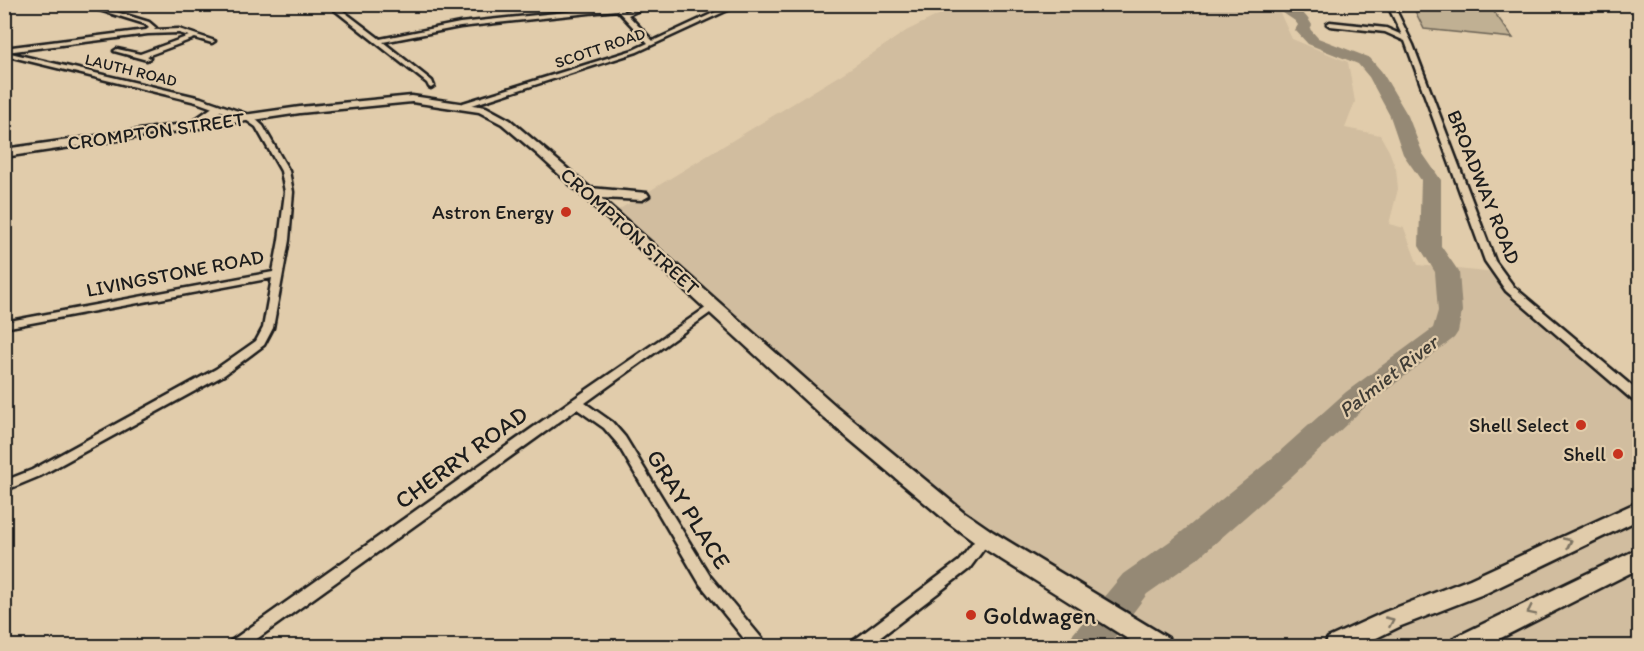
<svg xmlns="http://www.w3.org/2000/svg" width="1644" height="651" viewBox="0 0 1644 651" font-family="Itim,sans-serif">
	<style>
		.built { fill: #d1bd9f }
		.green { fill: #c0b093; stroke: #6e6658; stroke-width: 1.5 }
		.lines { fill: none; stroke-linecap: round; stroke-linejoin: round }
		.river { fill: #958974; fill-rule: evenodd }
		.street-casing { stroke: #1c1c1c; stroke-width: 5 }
		.secondary-casing { stroke: #1c1c1c; stroke-width: 5 }
		.street { fill: #e1ccab; fill-rule: evenodd }
		.secondary { fill: #e1ccab; fill-rule: evenodd }
		.oneway { stroke: #7e7464 }
		.poi-dot { fill: #c8321e; stroke: #e1ccab; stroke-width: 2 }
		.labels { text-anchor: middle; dominant-baseline: central; stroke-width: 4.5; stroke-linejoin: round; paint-order: stroke }
		.far-street-label { font-size: 16px; fill: #1c1c1c; stroke: #e1ccab }
		.street-label { font-size: 20px; fill: #1c1c1c; stroke: #e1ccab }
		.poi-label { font-size: 20px; fill: #1c1c1c; stroke: #e1ccab; text-anchor: end }
		.water-label { font-size: 21px; font-style: italic; fill: #403d36; stroke: #e1ccab }
		.near-street-label { font-size: 24px; fill: #1c1c1c; stroke: #e1ccab }
		.near-poi-label { font-size: 24px; fill: #1c1c1c; stroke: #e1ccab; text-anchor: start }
	</style>
	<rect width="100%" height="100%" fill="#e1ccab"/>
	<filter id="ink" filterUnits="userSpaceOnUse"><feTurbulence type="fractalNoise" baseFrequency=".0167" numOctaves="2"/><feDisplacementMap in="SourceGraphic" scale="12" xChannelSelector="R" yChannelSelector="G"/><feConvolveMatrix kernelMatrix="1 2 1 2 8 2 1 2 1" color-interpolation-filters="sRGB"/></filter>
	<g filter="url(#ink)">
		<path class="built" d="M 959,5 L 1264,5 L 1280,13 L 1292,39 L 1348,62 L 1355,102 L 1345,128 L 1380,135 L 1389,151 L 1396,169 L 1398,189 L 1389,224 L 1404,228 L 1418,265 L 1496,273 L 1639,400 L 1639,646 L 1158,646 L 986,538 L 610,215 L 845,72 L 906,31 Z"/>
		<path class="green" d="M 1412,5 L 1489,5 L 1513,38 L 1424,29 Z"/>
		<g class="lines">
			<path class="river" d="M 1270,4 C 1289,4 1303,8 1312,25 L 1310,29 L 1318,38 L 1370,58 L 1382,72 L 1408,116 L 1423,154 L 1441,180 L 1441,246 L 1459,272 L 1462,311 L 1458,332 L 1454,338 L 1366,406 L 1292,476 L 1197,559 L 1147,594 L 1108,646 L 1068,646 L 1073,634 L 1123,574 L 1173,539 L 1270,460 L 1346,392 L 1433,328 L 1438,311 L 1435,272 L 1419,246 L 1421,180 L 1403,154 L 1390,116 L 1369,77 L 1358,64 L 1308,44 L 1295,30 L 1298,25 L 1295,21 Z"/>
			<defs>
				<path id="street" d="M 80,4 L 90,4 L 149,22 L 156,28 L 154,30 L 179,29 L 215,41 L 212,43 L 195,38 L 147,56 L 150,58 L 147,60 L 114,51 L 117,49 L 140,54 L 189,36 L 179,33 L 148,34 L 6,52 L 201,98 L 252,116 L 263,126 L 289,171 L 293,192 L 289,240 L 273,328 L 264,345 L 224,375 L 40,476 L 4,491 L 4,481 L 32,470 L 216,369 L 256,341 L 263,328 L 272,278 L 4,328 L 4,322 L 273,272 L 279,240 L 285,192 L 281,171 L 256,127 L 246,120 L 196,102 L 4,55 L 4,48 L 146,30 L 149,28 L 145,24 Z
					M 327,4 L 334,4 L 380,39 L 460,23 L 614,7 L 612,4 L 618,4 L 625,12 L 644,4 L 653,4 L 628,15 L 653,41 L 733,4 L 741,4 L 637,52 L 466,107 L 463,107 L 463,103 L 633,50 L 648,43 L 617,10 L 460,27 L 383,42 L 432,81 L 434,86 L 431,88 L 429,87 L 427,83 Z
					M 387,4 L 393,4 L 393,5 L 390,7 Z
					M 1387,4 L 1393,4 L 1413,45 L 1495,261 L 1514,287 L 1640,393 L 1640,404 L 1636,403 L 1506,291 L 1485,261 L 1405,41 L 1385,32 L 1330,26 L 1327,24 L 1330,22 L 1386,28 L 1402,35 Z
					M 1529,4 L 1551,4 L 1549,6 Z
					M 713,303 L 717,304 L 718,306 L 717,308 L 585,403 L 612,422 L 625,437 L 710,576 L 764,641 L 766,646 L 750,646 L 700,584 L 617,443 L 604,428 L 577,409 L 247,646 L 229,646 L 231,641 L 572,400 Z
					M 985,533 L 990,534 L 992,538 L 969,569 L 869,646 L 851,646 L 853,641 L 959,561 L 980,534 Z"/>
				<path id="secondary" d="M 412,96 L 486,107 L 510,120 L 590,188 L 647,193 L 649,196 L 642,200 L 601,198 L 837,407 L 964,512 L 993,532 L 1168,638 L 1171,646 L 1139,646 L 977,544 L 950,524 L 823,417 L 536,153 L 502,124 L 479,112 L 412,102 L 300,113 L 4,157 L 4,149 L 190,123 L 217,104 L 223,107 L 217,115 L 208,120 L 300,107 Z
					M 1640,501 L 1640,519 L 1486,593 L 1401,626 L 1360,646 L 1325,646 L 1328,638 L 1385,612 L 1470,579 Z
					M 1640,548 L 1640,568 L 1485,646 L 1451,646 L 1454,638 Z"/>
			</defs>
			<use href="#street" class="street-casing"/>
			<use href="#secondary" class="secondary-casing"/>
			<use href="#street" class="street"/>
			<use href="#secondary" class="secondary"/>
		</g>
		<defs><path id="oneway-chevron" d="M-2-3.5L2.5 0L-2 3.5" fill="none" stroke-width="1.6" stroke-linecap="round" stroke-linejoin="round" transform="scale(1.5)"/></defs>
		<g class="oneway">
			<use href="#oneway-chevron" transform="translate(1568 542) rotate(-25)"/>
			<use href="#oneway-chevron" transform="translate(1531 611) rotate(154)"/>
			<use href="#oneway-chevron" transform="translate(1390 621) rotate(-24)"/>
		</g>
	</g>
	<g class="poi-dot">
		<circle cx="566" cy="212" r="6"/>
		<circle cx="1581" cy="425" r="6"/>
		<circle cx="1618" cy="454" r="6"/>
		<circle cx="971" cy="615" r="6"/>
	</g>
	<g class="labels">
		<g class="far-street-label">
			<text transform="translate(600 48) rotate(-19)">SCOTT ROAD</text>
			<text transform="translate(131 70) rotate(14)">LAUTH ROAD</text>
		</g>
		<g class="street-label">
			<text transform="translate(156 131) rotate(-8)">CROMPTON STREET</text>
			<text transform="translate(1484 187) rotate(68)">BROADWAY ROAD</text>
			<text transform="translate(630 231) rotate(42)">CROMPTON STREET</text>
			<text transform="translate(175 273) rotate(-11)">LIVINGSTONE ROAD</text>
		</g>
		<g class="poi-label">
			<text x="554" y="212">Astron Energy</text>
			<text x="1569" y="425">Shell Select</text>
			<text x="1606" y="454">Shell</text>
		</g>
		<g class="water-label">
			<text transform="translate(1388 376) rotate(-38)">Palmiet River</text>
		</g>
		<g class="near-street-label">
			<text transform="translate(461 457) rotate(-36)">CHERRY ROAD</text>
			<text transform="translate(689 509) rotate(58)">GRAY PLACE</text>
		</g>
		<g class="near-poi-label">
			<text x="983" y="615">Goldwagen</text>
		</g>
	</g>
	<rect width="1644" height="651" fill="none" stroke="#e1ccab" stroke-width="24"/>
	<rect x="12" y="12" width="1620" height="627" fill="none" stroke="#1c1c1c" stroke-width="2" filter="url(#ink)"/>
</svg>
